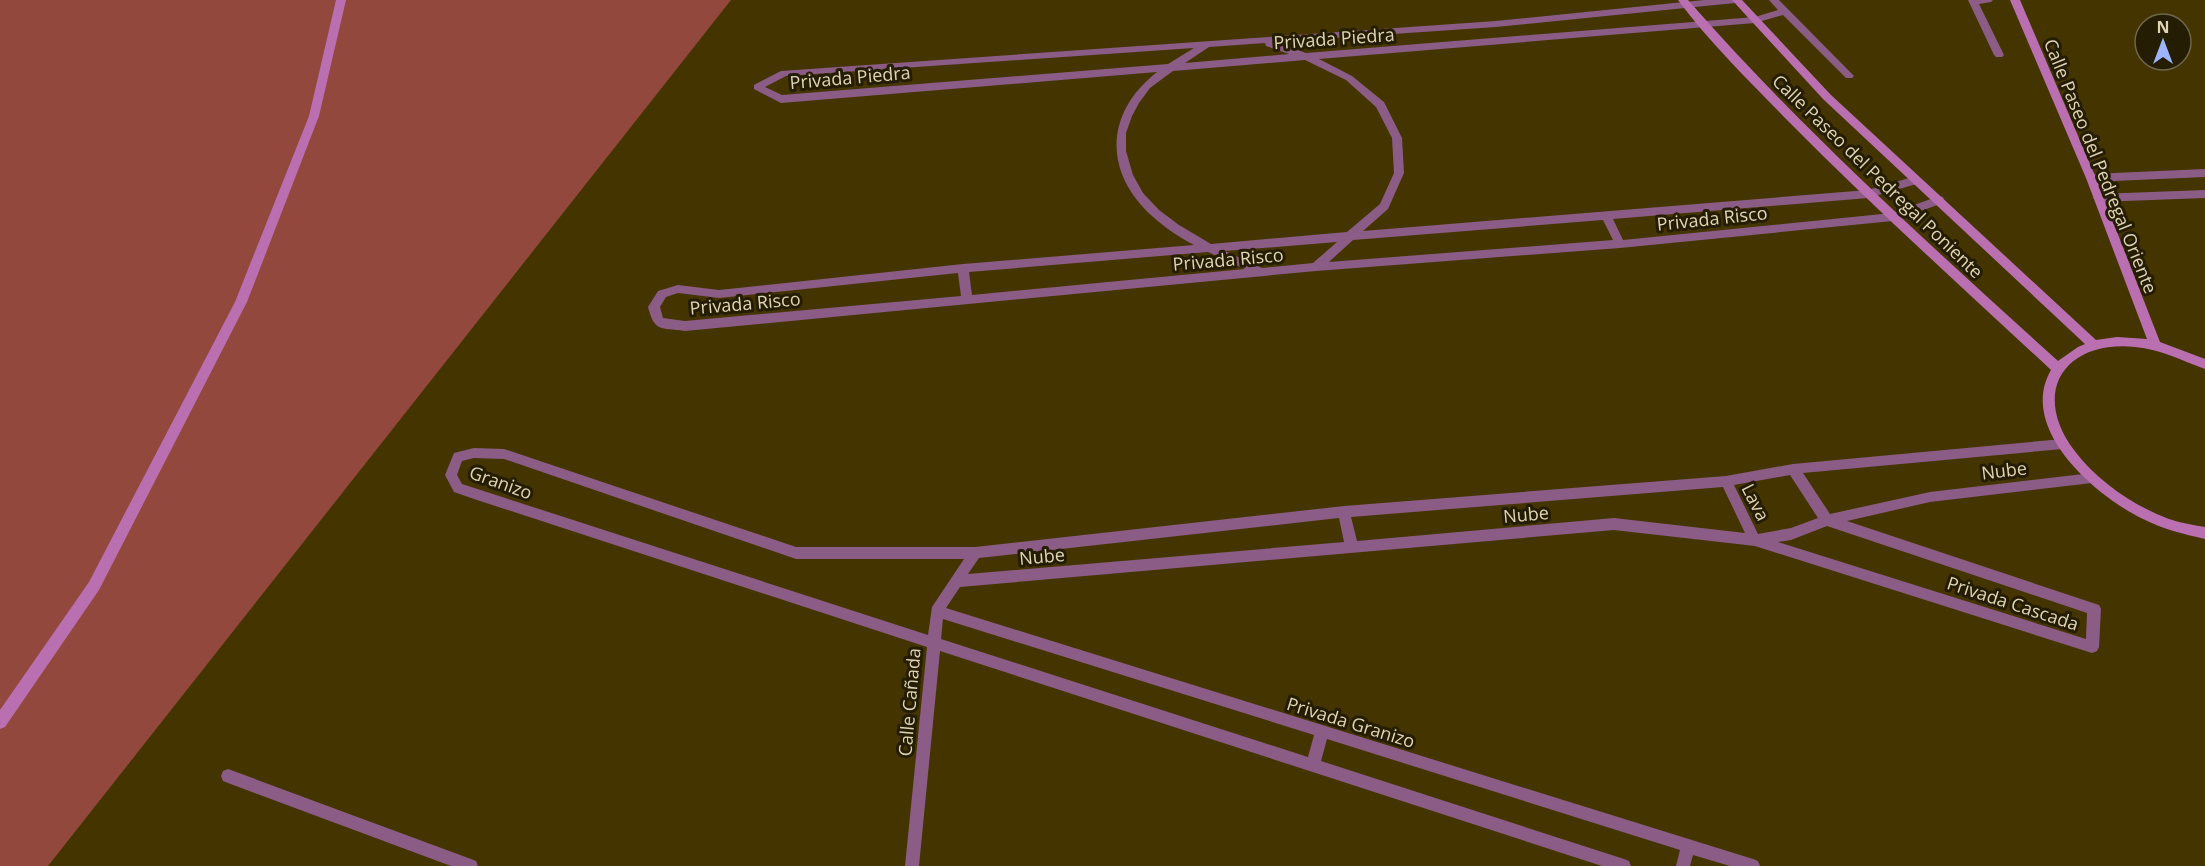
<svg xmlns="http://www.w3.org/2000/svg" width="2205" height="866" viewBox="0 0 2205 866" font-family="'Open Sans',sans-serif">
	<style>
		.green { fill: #92483c }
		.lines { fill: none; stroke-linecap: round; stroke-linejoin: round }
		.street { fill: #8b5c85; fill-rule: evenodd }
		.secondary { fill: #ba6fb1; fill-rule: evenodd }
		.labels { text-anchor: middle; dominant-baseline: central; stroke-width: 6; stroke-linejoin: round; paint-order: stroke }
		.street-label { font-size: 18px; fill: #dfd4b6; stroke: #251d03 }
	</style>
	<rect width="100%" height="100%" fill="#443500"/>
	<path class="green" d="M 0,0 L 731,0 L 48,866 L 0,866 Z"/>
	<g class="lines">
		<path class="street" d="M 1704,0 L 1740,0 L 1735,3 L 1496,27 L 1275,42 L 1306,53 L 1755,17 L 1778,10 L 1769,0 L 1779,0 L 1854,76 L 1852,78 L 1846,78 L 1783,15 L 1755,23 L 1319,59 L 1352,76 L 1384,102 L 1402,138 L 1404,173 L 1388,209 L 1363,231 L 1868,190 L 1916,176 L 1921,180 L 1920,183 L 1868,198 L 1613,219 L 1623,240 L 1892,213 L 1939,196 L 1943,197 L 1944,200 L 1943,203 L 1893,221 L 1620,248 L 1316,271 L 685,331 C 660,327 655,333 648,307 L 658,291 L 678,285 L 719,290 L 963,264 L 1194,245 C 1179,237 1164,227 1152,216 C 1103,171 1105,113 1157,72 L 781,103 L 754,89 L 754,85 L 781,71 L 1496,21 ZM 1265,43 L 1266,46 L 1289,54 L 1185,63 L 1209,47 ZM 1194,48 L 1168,64 L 782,95 L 765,87 L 786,76 ZM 1305,60 L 1346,80 L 1376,107 L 1392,138 L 1394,173 L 1380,204 L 1347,232 L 1211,244 L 1179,225 L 1159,210 L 1143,193 L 1133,175 L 1126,151 L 1126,133 L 1132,116 L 1139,103 L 1150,88 L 1173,71 ZM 1603,220 L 1613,240 L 1329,262 L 1353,240 ZM 1337,242 L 1313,263 L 1262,268 L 1225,251 ZM 1208,252 L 1245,269 L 972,295 L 969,272 ZM 958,273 L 961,296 L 685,321 L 663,318 L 660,307 L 666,297 L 678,293 L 719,298 Z
			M 1968,0 L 1993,0 L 1991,2 L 1979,4 L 2004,55 L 2002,57 L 1996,57 L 1994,55 Z
			M 2205,169 L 2205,177 L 2091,182 L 2086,178 L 2091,174 Z
			M 2205,190 L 2205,198 L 2098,202 L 2093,198 L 2098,194 Z
			M 2063,439 L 2067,440 L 2069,444 L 2067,448 L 2063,449 L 1803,473 L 1830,514 L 1930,492 L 2092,473 L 2096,474 L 2098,478 L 2096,482 L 2092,483 L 1930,502 L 1847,521 L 2099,605 L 2101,609 L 2099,647 L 2097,651 L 2092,653 L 1755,546 L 1614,530 L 960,587 L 946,608 L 1753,859 L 1758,861 L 1760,866 L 1730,866 L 1693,855 L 1690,866 L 1676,866 L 1680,850 L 1327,739 L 1321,761 L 1624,859 L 1629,861 L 1631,866 L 1602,866 L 940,651 L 919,866 L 905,866 L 927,647 L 474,499 L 454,492 L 445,475 L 454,453 L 474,448 L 504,449 L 796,547 L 975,547 L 1344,506 L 1726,476 L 1793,464 ZM 474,458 L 504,459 L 796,559 L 964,559 L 932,607 L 928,635 L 462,484 L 457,475 L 462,461 ZM 1790,475 L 1818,518 L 1791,528 L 1758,534 L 1734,485 ZM 1723,487 L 1745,533 L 1614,518 L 1357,541 L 1351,517 ZM 1339,518 L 1344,542 L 968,574 L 979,558 ZM 1827,526 L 2087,613 L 2086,639 L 1778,542 L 1791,540 ZM 943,619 L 1314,735 L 1308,757 L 941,639 Z
			M 228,769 L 471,859 L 476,861 L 478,866 L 451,866 L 228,783 L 223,781 L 221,776 L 223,771 Z"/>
		<path class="secondary" d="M 336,0 L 346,0 L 319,116 L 247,302 L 99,590 L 5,727 L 0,729 L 0,710 L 89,582 L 235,302 L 309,116 Z
			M 1678,0 L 1688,0 C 1802,130 1930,245 2058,361 L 2078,347 L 2085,344 L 1823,99 L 1732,0 L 1742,0 L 1831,95 L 2096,340 L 2117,337 L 2147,339 L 2086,178 L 2010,0 L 2020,0 L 2096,178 L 2160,342 L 2205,359 L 2205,369 C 2182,361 2161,349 2135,347 C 2066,340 2030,391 2074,450 C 2097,481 2134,506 2169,519 C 2181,523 2193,525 2205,527 L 2205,539 C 2183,534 2163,529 2143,519 C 2096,496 2017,429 2051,370 C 1963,288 1873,207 1789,122 C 1752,84 1709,42 1678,0 Z"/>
	</g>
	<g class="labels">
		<g class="street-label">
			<text transform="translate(1334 38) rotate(-4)">Privada Piedra</text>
			<text transform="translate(850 77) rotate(-5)">Privada Piedra</text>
			<text transform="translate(2101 166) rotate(68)">Calle Paseo del Pedregal Oriente</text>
			<text transform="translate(1878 176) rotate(44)">Calle Paseo del Pedregal Poniente</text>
			<text transform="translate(1712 218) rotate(-6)">Privada Risco</text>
			<text transform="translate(1228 259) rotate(-5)">Privada Risco</text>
			<text transform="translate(745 303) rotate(-5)">Privada Risco</text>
			<text transform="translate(2004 470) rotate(-7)">Nube</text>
			<text transform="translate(501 482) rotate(20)">Granizo</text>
			<text transform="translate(1756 502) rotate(63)">Lava</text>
			<text transform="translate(1526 514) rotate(-5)">Nube</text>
			<text transform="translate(1042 556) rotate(-5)">Nube</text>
			<text transform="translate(2013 603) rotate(18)">Privada Cascada</text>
			<text transform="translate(909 702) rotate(-85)">Calle Cañada</text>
			<text transform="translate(1351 722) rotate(17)">Privada Granizo</text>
		</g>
	</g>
	<g transform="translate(2163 42)"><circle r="28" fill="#251d03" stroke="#6f664b" stroke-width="1.5"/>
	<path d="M0-4.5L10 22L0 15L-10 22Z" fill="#9eb3fd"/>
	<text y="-9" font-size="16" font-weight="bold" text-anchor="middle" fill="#dfd4b6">N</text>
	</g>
</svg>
